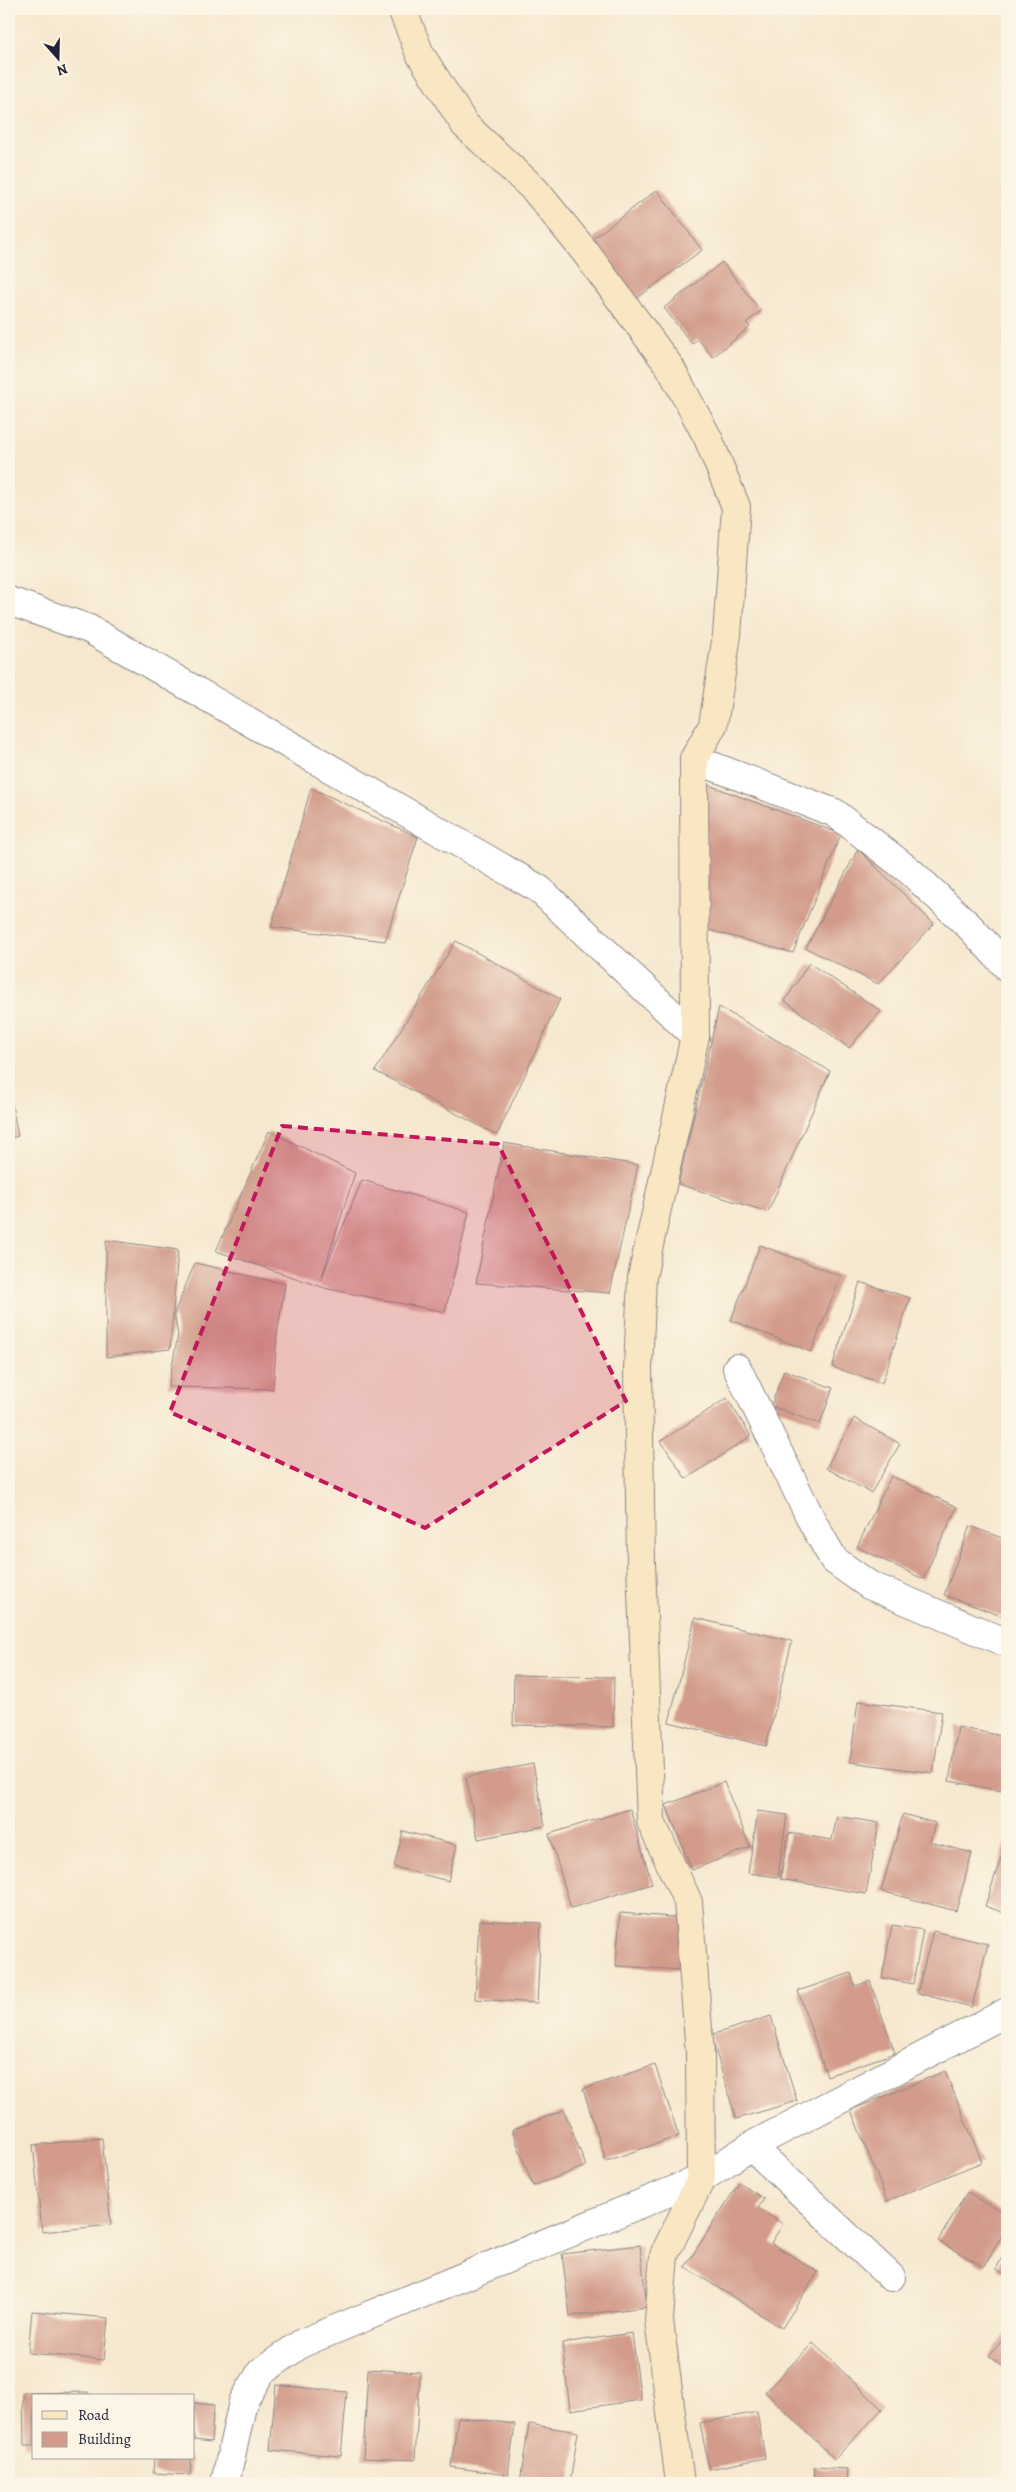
<svg xmlns="http://www.w3.org/2000/svg" width="1016" height="2492" viewBox="0 0 1016 2492" font-family="Alegreya,serif">
	<style>
		.building { fill: #d29b8b }
		.lines { fill: none; stroke-linecap: round; stroke-linejoin: round }
		.street-casing { stroke: #8c8585; stroke-width: 30 }
		.secondary-casing { stroke: #8c8585; stroke-width: 30 }
		.street { stroke: #fff; stroke-width: 28 }
		.secondary { stroke: #f9e7c3; stroke-width: 28 }
		.marked { fill: #c2185b; fill-opacity: 0.2; stroke: #c2185b; stroke-width: 4; stroke-dasharray: 10 6; stroke-linejoin: round }
	</style>
	<rect width="100%" height="100%" fill="#fcf5e5"/>
	<filter id="ink" filterUnits="userSpaceOnUse"><feTurbulence type="fractalNoise" baseFrequency=".02" numOctaves="2"/><feDisplacementMap in="SourceGraphic" scale="10" xChannelSelector="R" yChannelSelector="G"/><feConvolveMatrix kernelMatrix="1 2 1 2 8 2 1 2 1" color-interpolation-filters="sRGB"/></filter>
	<filter id="wash" filterUnits="userSpaceOnUse"><feTurbulence type="fractalNoise" baseFrequency=".0096" numOctaves="4" result="noise"/><feDisplacementMap in="SourceGraphic" scale="20" xChannelSelector="R" yChannelSelector="G"/><feGaussianBlur stdDeviation="1.12" result="paint"/><feColorMatrix in="noise" values="0 0 0 0 0 0 0 0 0 0 0 0 0 0 0 0 0 1.4 0 .05"/><feComposite in="paint" operator="in"/></filter>
	<g filter="url(#wash)">
		<rect width="100%" height="100%" fill="#f6e8cf"/>
		<g id="blocks">
			<path class="building" d="M 657,190 L 702,250 L 636,299 L 592,239 Z
				M 722,262 L 761,311 L 746,323 L 750,327 L 713,357 L 698,339 L 692,344 L 664,308 Z
				M 706,784 L 841,834 L 793,953 L 705,929 Z
				M 311,788 L 418,837 L 385,941 L 271,927 Z
				M 858,849 L 934,924 L 878,984 L 806,948 Z
				M 456,941 L 560,999 L 497,1135 L 375,1071 Z
				M 809,963 L 881,1011 L 849,1048 L 785,1001 Z
				M 719,1007 L 830,1071 L 768,1212 L 678,1184 Z
				M 9,1089 L 18,1136 L 9,1139 Z
				M 269,1131 L 355,1173 L 321,1280 L 362,1180 L 469,1212 L 445,1312 L 328,1289 L 216,1251 Z
				M 504,1143 L 638,1165 L 610,1293 L 476,1283 Z
				M 106,1240 L 178,1250 L 170,1349 L 106,1357 Z
				M 760,1245 L 841,1276 L 811,1352 L 731,1320 Z
				M 195,1263 L 285,1284 L 277,1335 L 273,1389 L 168,1387 L 178,1335 L 174,1314 Z
				M 860,1282 L 910,1298 L 882,1383 L 832,1367 Z
				M 784,1370 L 833,1388 L 820,1424 L 771,1406 Z
				M 727,1398 L 751,1436 L 686,1479 L 661,1441 Z
				M 854,1418 L 900,1444 L 871,1493 L 826,1468 Z
				M 891,1476 L 957,1507 L 923,1579 L 857,1547 Z
				M 970,1526 L 1007,1540 L 1007,1618 L 944,1595 Z
				M 695,1618 L 792,1641 L 766,1746 L 669,1722 Z
				M 514,1675 L 614,1677 L 613,1727 L 513,1725 Z
				M 858,1701 L 942,1712 L 933,1773 L 850,1762 Z
				M 958,1727 L 1007,1737 L 1007,1792 L 949,1781 Z
				M 533,1764 L 545,1826 L 478,1839 L 466,1777 Z
				M 724,1782 L 750,1847 L 692,1870 L 666,1805 Z
				M 630,1809 L 652,1884 L 571,1908 L 549,1834 Z
				M 758,1811 L 787,1815 L 778,1877 L 748,1873 Z
				M 903,1814 L 935,1823 L 930,1842 L 972,1853 L 956,1911 L 881,1891 Z
				M 837,1816 L 879,1823 L 866,1894 L 780,1879 L 789,1833 L 832,1840 Z
				M 403,1831 L 457,1845 L 448,1881 L 394,1867 Z
				M 1007,1840 L 1007,1914 L 985,1906 Z
				M 620,1913 L 685,1918 L 681,1970 L 616,1966 Z
				M 479,1920 L 541,1923 L 537,2003 L 475,1999 Z
				M 892,1925 L 923,1930 L 913,1984 L 882,1978 Z
				M 933,1931 L 988,1944 L 972,2007 L 917,1993 Z
				M 851,1973 L 855,1986 L 870,1981 L 895,2053 L 827,2076 L 798,1991 Z
				M 771,2016 L 797,2101 L 736,2119 L 711,2035 Z
				M 655,2065 L 679,2136 L 606,2161 L 583,2089 Z
				M 945,2071 L 982,2162 L 887,2201 L 851,2110 Z
				M 564,2110 L 586,2166 L 533,2186 L 512,2130 Z
				M 102,2138 L 111,2225 L 42,2232 L 33,2145 Z
				M 739,2183 L 764,2199 L 758,2208 L 783,2224 L 771,2243 L 818,2272 L 782,2328 L 685,2267 Z
				M 967,2192 L 1007,2215 L 1007,2227 L 984,2267 L 938,2241 Z
				M 640,2245 L 647,2307 L 570,2316 L 562,2254 Z
				M 1007,2248 L 1007,2275 L 996,2269 Z
				M 32,2311 L 108,2318 L 104,2360 L 28,2353 Z
				M 632,2333 L 641,2400 L 570,2410 L 562,2343 Z
				M 1007,2333 L 1007,2370 L 989,2356 Z
				M 813,2343 L 882,2409 L 835,2459 L 765,2392 Z
				M 368,2369 L 420,2372 L 415,2460 L 363,2458 Z
				M 276,2385 L 347,2392 L 341,2456 L 270,2450 Z
				M 88,2392 L 88,2396 L 34,2396 L 34,2446 L 24,2446 L 23,2393 Z
				M 194,2403 L 214,2405 L 211,2442 L 194,2440 Z
				M 757,2412 L 765,2458 L 709,2469 L 700,2423 Z
				M 458,2417 L 515,2424 L 508,2475 L 451,2467 Z
				M 529,2424 L 578,2432 L 570,2483 L 520,2482 Z
				M 154,2458 L 191,2458 L 190,2475 L 153,2473 Z
				M 814,2467 L 847,2469 L 846,2483 L 813,2483 Z
				M 869,2479 L 903,2482 L 902,2483 L 868,2483 Z"/>
		</g>
	</g>
	<g filter="url(#ink)">
		<use href="#blocks" fill-opacity="0" stroke="#8c8585" stroke-width="1"/>
		<g class="lines">
			<defs>
				<path id="street" d="M 9,601 L 89,629 L 539,889 L 695,1036
					M 694,759 L 835,813 L 911,872 L 969,926 L 1007,967
					M 737,1368 L 813,1523 L 834,1560 L 869,1585 L 1007,1643
					M 751,2146 L 891,2277
					M 225,2483 L 243,2402 L 261,2372 L 302,2343 L 701,2179 L 751,2146 L 1007,2012"/>
				<path id="secondary" d="M 402,9 L 420,54 L 465,125 L 535,190 L 586,253 L 670,367 L 708,438 L 736,507 L 727,635 L 713,725 L 694,759 L 695,1036 L 642,1277 L 638,1369 L 641,1564 L 651,1822 L 688,1902 L 700,2054 L 701,2179 L 664,2255 L 659,2320 L 680,2483"/>
			</defs>
			<use href="#street" class="street-casing"/>
			<use href="#secondary" class="secondary-casing"/>
			<use href="#street" class="street"/>
			<use href="#secondary" class="secondary"/>
		</g>
	</g>
	<path class="marked" d="M 282,1126 L 498,1144 L 626,1401 L 425,1528 L 170,1412 Z"/>
	<rect width="1016" height="2492" fill="none" stroke="#fcf5e5" stroke-width="30"/>
	<rect x="32" y="2394" width="162" height="65" fill="#fcf5e5" stroke="#a5a1a1"/>
	<rect x="42" y="2411" width="25" height="8" fill="#f9e7c3" stroke="#a5a1a1"/>
	<text x="78" y="2420" font-size="15" fill="#22223b">Road</text>
	<rect x="42" y="2432" width="25" height="15" fill="#d29b8b" stroke="#a5a1a1"/>
	<text x="78" y="2444" font-size="15" fill="#22223b">Building</text>
	<g transform="translate(58 58) rotate(160)" stroke="#fcf5e5" stroke-width="4" paint-order="stroke">
	<path d="M0-4L9 19L0 12L-9 19Z" fill="#22223b"/>
	<text y="-8" font-size="14" font-weight="bold" text-anchor="middle" fill="#22223b">N</text>
	</g>
</svg>
